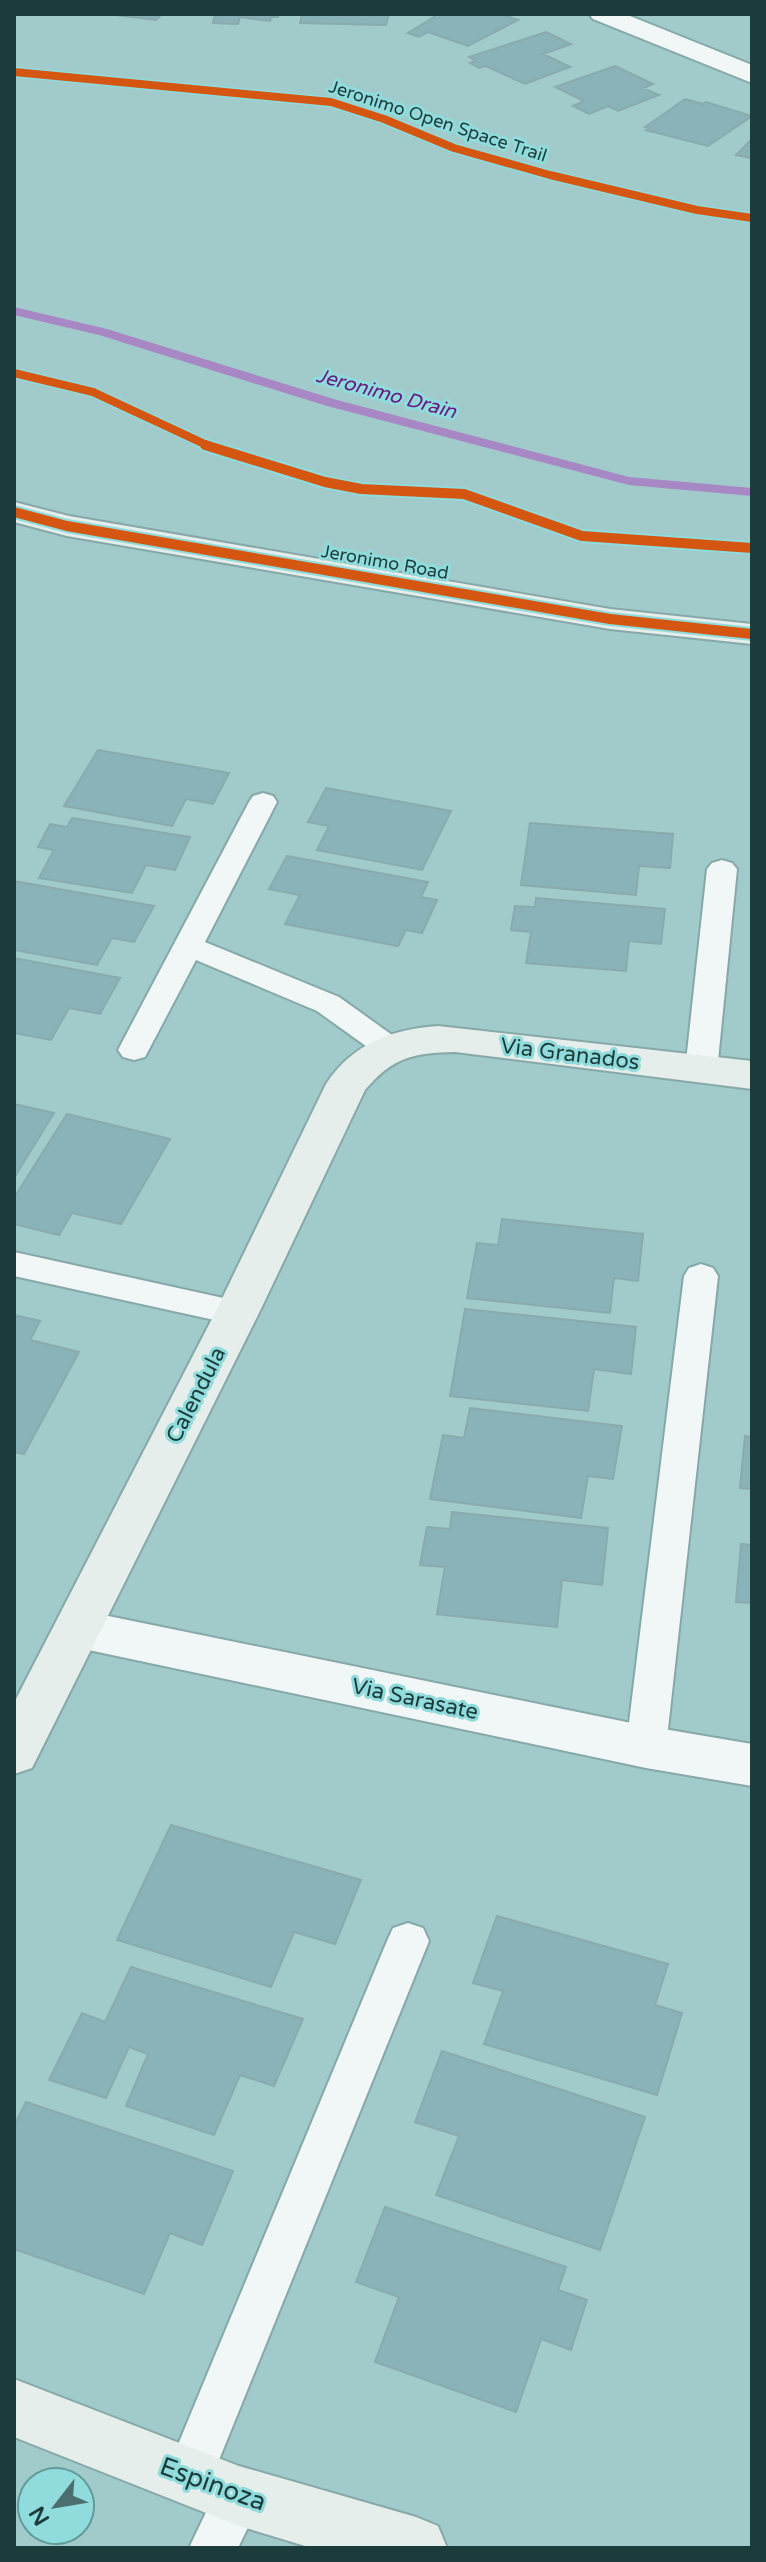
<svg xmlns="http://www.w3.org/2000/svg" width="766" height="2562" viewBox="0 0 766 2562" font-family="'Varela Round',sans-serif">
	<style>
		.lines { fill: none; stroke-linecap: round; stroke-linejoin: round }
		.stream { fill: #a788c4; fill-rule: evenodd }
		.building { fill: #89b3b9; stroke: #8aaaad; stroke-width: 2 }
		.lane-casing { stroke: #87a8a8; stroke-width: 4 }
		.street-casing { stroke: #87a8a8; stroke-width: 4 }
		.secondary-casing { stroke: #87a8a8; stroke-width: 4 }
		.lane { fill: #f1f7f7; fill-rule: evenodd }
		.street { fill: #f1f7f7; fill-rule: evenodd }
		.secondary { fill: #e6eeeb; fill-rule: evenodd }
		.cycleway-far1-casing { stroke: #90dbdb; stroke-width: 11 }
		.cycleway-casing { stroke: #90dbdb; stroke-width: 14 }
		.cycleway-far1 { stroke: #d45611; stroke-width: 8 }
		.cycleway { stroke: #d45611; stroke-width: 10 }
		.labels { text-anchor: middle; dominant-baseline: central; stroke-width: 6; stroke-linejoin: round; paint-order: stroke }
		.far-street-label { font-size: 18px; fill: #1c3c3c; stroke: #90dbdb }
		.far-water-label { font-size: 20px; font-style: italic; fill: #691982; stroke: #90dbdb }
		.street-label { font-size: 22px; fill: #1c3c3c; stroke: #90dbdb }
		.near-street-label { font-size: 26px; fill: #1c3c3c; stroke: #90dbdb }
	</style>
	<rect width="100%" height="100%" fill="#a1caca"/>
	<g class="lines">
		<path class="stream" d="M 14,307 L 107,329 L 337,400 L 629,477 L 752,488 L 752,496 L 629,485 L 327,406 L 99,335 L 14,315 Z"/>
	</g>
	<path class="building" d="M 107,14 L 162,14 L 156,20 Z
		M 215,14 L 278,14 L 278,17 L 271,17 L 270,21 L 240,17 L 238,24 L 213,23 Z
		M 302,14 L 389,14 L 386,25 L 300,23 Z
		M 439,14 L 500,14 L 518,20 L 468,46 L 428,32 L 419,37 L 408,33 Z
		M 546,32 L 571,44 L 543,54 L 570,67 L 525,84 L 486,66 L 479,68 L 470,63 L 476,61 L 469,57 Z
		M 615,66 L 653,84 L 643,88 L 659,95 L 618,111 L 608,106 L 589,114 L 573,106 L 584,101 L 555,87 Z
		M 685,99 L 703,104 L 706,102 L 752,116 L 708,146 L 646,130 L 649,128 L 645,127 Z
		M 752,139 L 752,158 L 736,155 Z
		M 98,750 L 229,773 L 213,804 L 186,799 L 172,826 L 64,806 Z
		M 326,788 L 451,811 L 422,870 L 317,850 L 329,826 L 308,822 Z
		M 72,818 L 190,837 L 175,870 L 146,865 L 132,893 L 39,878 L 54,850 L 38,847 L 50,824 L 67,827 Z
		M 530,823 L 673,834 L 670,868 L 639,866 L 636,895 L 521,885 Z
		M 287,856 L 428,882 L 421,897 L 437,900 L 422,933 L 406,930 L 398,946 L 285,924 L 300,895 L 269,889 Z
		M 14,881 L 154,906 L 134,942 L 112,938 L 97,965 L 14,950 Z
		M 536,898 L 665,909 L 661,944 L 629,941 L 626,971 L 526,963 L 531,932 L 511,930 L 515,906 L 535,907 Z
		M 14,958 L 120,978 L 100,1014 L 69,1008 L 51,1040 L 14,1033 Z
		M 14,1104 L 54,1113 L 14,1178 Z
		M 67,1114 L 170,1139 L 121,1224 L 72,1213 L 59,1235 L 14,1224 L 14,1198 Z
		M 502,1219 L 643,1234 L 638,1281 L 614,1278 L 610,1313 L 467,1298 L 477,1243 L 498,1245 Z
		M 465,1309 L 636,1327 L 631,1374 L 594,1369 L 588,1411 L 450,1396 Z
		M 14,1315 L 40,1321 L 30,1340 L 79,1352 L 24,1454 L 14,1452 Z
		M 470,1408 L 622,1426 L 613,1479 L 588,1476 L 581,1518 L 430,1499 L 443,1435 L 464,1438 Z
		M 745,1436 L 752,1437 L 752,1489 L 740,1488 Z
		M 452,1512 L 608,1528 L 602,1585 L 562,1580 L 557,1627 L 437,1614 L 445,1567 L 420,1565 L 427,1527 L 450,1529 Z
		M 741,1544 L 752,1545 L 752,1603 L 736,1602 Z
		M 171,1825 L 361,1880 L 335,1944 L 294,1932 L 271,1987 L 117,1940 Z
		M 497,1916 L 668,1964 L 655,2005 L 682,2013 L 657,2095 L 484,2044 L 503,1991 L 473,1983 Z
		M 131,1967 L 303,2019 L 274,2086 L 240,2075 L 214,2135 L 126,2106 L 148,2054 L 129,2047 L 106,2098 L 49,2080 L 82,2013 L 105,2022 Z
		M 442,2051 L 645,2117 L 600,2250 L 436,2195 L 459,2136 L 415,2122 Z
		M 26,2102 L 233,2171 L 202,2245 L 170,2233 L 144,2294 L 14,2249 L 14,2126 Z
		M 385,2207 L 566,2267 L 558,2290 L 587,2300 L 571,2350 L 541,2339 L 516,2412 L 375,2362 L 399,2297 L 356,2282 Z"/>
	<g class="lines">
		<defs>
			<path id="lane" d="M 263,793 L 273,796 L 277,802 L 205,942 L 339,997 L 399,1040 L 404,1047 L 399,1054 L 388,1057 L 377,1054 L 317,1011 L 196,960 L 145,1057 L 134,1060 L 123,1057 L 118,1050 L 249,802 L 253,796 Z
				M 722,860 L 732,863 L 737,869 L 717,1071 L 712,1078 L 701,1081 L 690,1078 L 685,1071 L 707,869 L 712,863 Z
				M 14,1252 L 237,1301 L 249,1304 L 254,1313 L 249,1322 L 237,1325 L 14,1276 Z
				M 701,1264 L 713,1268 L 718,1276 L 666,1747 L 660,1758 L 646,1763 L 632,1758 L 626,1747 L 684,1276 L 689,1268 Z
				M 408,1923 L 423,1928 L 429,1941 L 206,2492 L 189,2499 L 172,2492 L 165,2476 L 387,1941 L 393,1928 Z
				M 239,2473 L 256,2479 L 263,2496 L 238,2548 L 189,2548 L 222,2479 Z"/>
			<path id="street" d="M 589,14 L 625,14 L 752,65 L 752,83 L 593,19 Z
				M 79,1610 L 646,1726 L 752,1744 L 752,1786 L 646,1768 L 79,1648 L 62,1643 L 55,1629 L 62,1615 Z"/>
			<path id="secondary" d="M 14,502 L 69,516 L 610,609 L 752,624 L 752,644 L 610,629 L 67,536 L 14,522 Z
				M 438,1026 L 752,1061 L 752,1089 L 455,1052 C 413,1053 393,1057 365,1090 L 259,1313 L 32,1768 L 14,1774 L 14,1703 L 215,1313 L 326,1084 C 352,1044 392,1029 438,1026 Z
				M 14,2379 L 239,2466 L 416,2517 L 438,2526 L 447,2548 L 312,2548 L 239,2526 L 14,2437 Z"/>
		</defs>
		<use href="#lane" class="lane-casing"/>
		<use href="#street" class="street-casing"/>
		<use href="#secondary" class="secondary-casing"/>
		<use href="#lane" class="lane"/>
		<use href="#street" class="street"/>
		<use href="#secondary" class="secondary"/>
		<defs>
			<path id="cycleway-far1" d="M 14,72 L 331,102 L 384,119 L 454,148 L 550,175 L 697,210 L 752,218
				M 14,373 L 93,392 L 211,447"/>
			<path id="cycleway" d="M 205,445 L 325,482 L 361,489 L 464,494 L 582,536 L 752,548
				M 14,512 L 67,526 L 610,619 L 752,634"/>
		</defs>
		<use href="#cycleway-far1" class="cycleway-far1-casing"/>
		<use href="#cycleway" class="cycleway-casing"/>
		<use href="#cycleway-far1" class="cycleway-far1"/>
		<use href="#cycleway" class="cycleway"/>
	</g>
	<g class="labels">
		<g class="far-street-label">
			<text transform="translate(438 121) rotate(18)">Jeronimo Open Space Trail</text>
			<text transform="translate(385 562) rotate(10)">Jeronimo Road</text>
		</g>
		<g class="far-water-label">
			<text transform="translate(386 394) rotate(15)">Jeronimo Drain</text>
		</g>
		<g class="street-label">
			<text transform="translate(570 1054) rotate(7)">Via Granados</text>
			<text transform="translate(196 1395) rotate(-63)">Calendula</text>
			<text transform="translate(415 1699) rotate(12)">Via Sarasate</text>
		</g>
		<g class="near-street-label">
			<text transform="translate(213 2484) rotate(20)">Espinoza</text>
		</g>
	</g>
	<rect width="766" height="2562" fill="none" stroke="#1c3c3c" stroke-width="32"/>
	<g transform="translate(56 2506) rotate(239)"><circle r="38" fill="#90dbdb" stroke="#629b9b" stroke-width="2"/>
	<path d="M0-6L14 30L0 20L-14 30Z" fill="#4b6e6e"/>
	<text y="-12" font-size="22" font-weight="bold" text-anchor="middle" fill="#1c3c3c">N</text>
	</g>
</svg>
